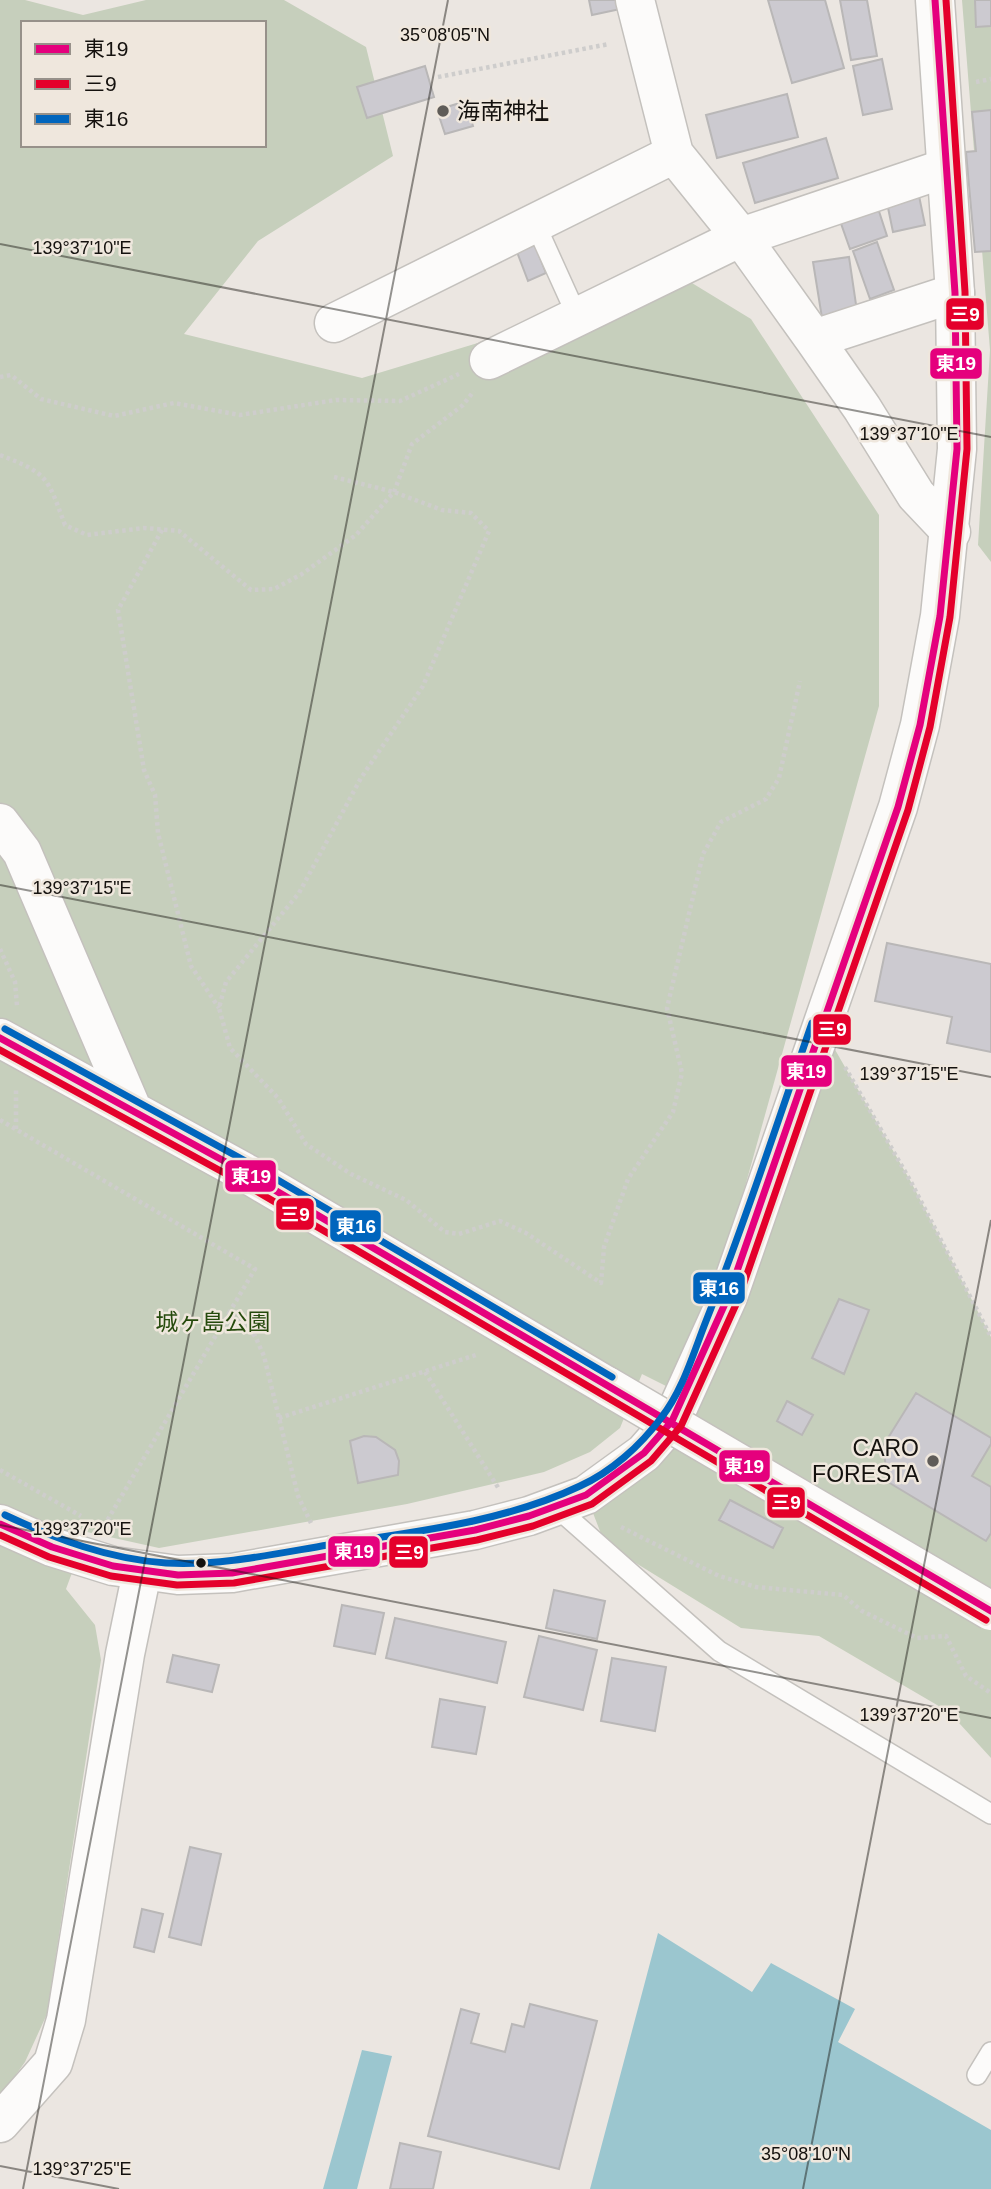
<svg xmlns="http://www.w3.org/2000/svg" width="991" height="2189" viewBox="0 0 991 2189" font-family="Arial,'Noto Sans JP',sans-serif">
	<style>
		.green { fill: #c6cfbc; fill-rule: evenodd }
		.water { fill: #9bc6cf }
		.building { fill: #cccad0; stroke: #b9b7b7; stroke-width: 2 }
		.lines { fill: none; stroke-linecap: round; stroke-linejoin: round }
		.lane-casing { stroke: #c4c1bd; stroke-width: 22 }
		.street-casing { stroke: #c4c1bd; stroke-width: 41 }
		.secondary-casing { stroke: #c4c1bd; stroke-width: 41 }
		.path { stroke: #cecdcc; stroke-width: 4.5; stroke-dasharray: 3.5 3.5; stroke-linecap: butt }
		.lane { stroke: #fcfbfa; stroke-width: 19 }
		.street { stroke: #fcfbfa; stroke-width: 38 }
		.secondary { stroke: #fcfbfa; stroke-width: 38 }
		.secondary-bridge-casing { stroke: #c4c1bd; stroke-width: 41; stroke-linecap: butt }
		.secondary-bridge { stroke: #fcfbfa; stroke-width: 38 }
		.bus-1-casing { stroke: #efe7dd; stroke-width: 12 }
		.bus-2-casing { stroke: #efe7dd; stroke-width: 12 }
		.bus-3-casing { stroke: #efe7dd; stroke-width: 12 }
		.bus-1 { stroke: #e5007d; stroke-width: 7 }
		.bus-2 { stroke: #e4002b; stroke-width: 7 }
		.bus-3 { stroke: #0065bd; stroke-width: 7 }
		.ticks { fill: none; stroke: #14110e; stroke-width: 2; stroke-opacity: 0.45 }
		.poi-dot { fill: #5f5c58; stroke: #efe7dd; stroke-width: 2.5 }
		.bus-dot { fill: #14110e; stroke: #efe7dd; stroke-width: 2.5 }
		.labels { text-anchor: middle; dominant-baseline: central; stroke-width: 5; stroke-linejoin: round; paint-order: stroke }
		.poi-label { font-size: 23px; fill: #14110e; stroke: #efe7dd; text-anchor: start }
		.park-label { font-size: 23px; fill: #254a0c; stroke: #efe7dd }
		.ticks-label { font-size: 18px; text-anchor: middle; fill: #14110e; stroke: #efe7dd; stroke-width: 5; stroke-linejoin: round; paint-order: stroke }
		.line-badge { stroke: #efe7dd; stroke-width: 2.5 }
		.badge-label { font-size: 19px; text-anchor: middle; font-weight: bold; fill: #fff }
	</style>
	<rect width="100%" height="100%" fill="#ebe6e1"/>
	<path class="green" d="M 0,0 L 25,0 L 83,15 L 146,0 L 284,0 L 366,47 L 393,156 L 258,241 L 184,334 L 362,378 L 687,280 L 751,319 L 879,515 L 879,706 L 736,1219 L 704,1311 L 666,1386 L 642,1374 L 620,1428 L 590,1452 L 544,1472 L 407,1504 L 159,1548 L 87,1532 L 66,1589 L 95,1625 L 101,1660 L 47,2014 L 25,2062 L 0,2097 ZM 23,23 L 264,23 L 264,145 L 23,145 Z
		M 962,0 L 991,0 L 991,562 L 978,545 L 990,350 Z
		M 822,1027 L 911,1182 L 991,1337 L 991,1758 L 949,1712 L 819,1636 L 741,1628 L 605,1544 L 586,1495 L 644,1453 Z"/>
	<path class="water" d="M 658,1933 L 752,1992 L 771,1963 L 855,2009 L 838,2042 L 991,2130 L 991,2189 L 590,2189 Z
		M 362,2050 L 392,2056 L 357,2189 L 323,2189 Z"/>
	<path class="building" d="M 589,0 L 623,0 L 625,8 L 592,15 Z
		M 768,0 L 825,0 L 844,68 L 792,83 Z
		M 840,0 L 867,0 L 877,56 L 851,60 Z
		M 975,0 L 991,0 L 991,26 L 976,27 Z
		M 882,59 L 892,109 L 863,115 L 853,66 Z
		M 425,66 L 434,97 L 367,118 L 357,87 Z
		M 787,94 L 798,137 L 717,158 L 706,115 Z
		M 466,101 L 473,126 L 445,134 L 437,110 Z
		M 991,110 L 991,251 L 975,252 L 966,152 L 976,151 L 972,112 Z
		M 826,138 L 838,178 L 755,203 L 743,163 Z
		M 918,191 L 925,225 L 893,232 L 886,198 Z
		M 876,202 L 887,236 L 850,249 L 838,215 Z
		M 877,242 L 894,290 L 870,299 L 853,251 Z
		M 535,245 L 546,273 L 528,281 L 517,252 Z
		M 849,257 L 858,318 L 823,324 L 813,262 Z
		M 887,943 L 991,964 L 991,1052 L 947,1043 L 952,1017 L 875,1001 Z
		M 839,1299 L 869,1310 L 844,1374 L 812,1358 Z
		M 916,1393 L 991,1438 L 991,1444 L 972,1476 L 991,1487 L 991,1533 L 986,1541 L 888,1482 L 883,1446 Z
		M 787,1401 L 813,1415 L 802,1435 L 777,1421 Z
		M 364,1436 L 376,1437 L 395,1450 L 399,1461 L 398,1475 L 358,1483 L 350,1441 Z
		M 730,1500 L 783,1528 L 773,1548 L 719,1520 Z
		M 554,1590 L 605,1601 L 597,1639 L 546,1628 Z
		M 342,1605 L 384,1613 L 375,1654 L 334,1646 Z
		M 395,1618 L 506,1642 L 497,1683 L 386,1658 Z
		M 539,1636 L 597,1650 L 583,1710 L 524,1697 Z
		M 173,1655 L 219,1665 L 212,1692 L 167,1682 Z
		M 612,1658 L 666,1667 L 655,1731 L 601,1721 Z
		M 440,1699 L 485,1707 L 476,1754 L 432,1747 Z
		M 190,1847 L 221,1854 L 201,1945 L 169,1937 Z
		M 142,1909 L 163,1914 L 154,1952 L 134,1947 Z
		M 530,2004 L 597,2021 L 559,2169 L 428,2136 L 461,2009 L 479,2014 L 471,2043 L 505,2052 L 512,2024 L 524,2027 Z
		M 400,2143 L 441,2152 L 433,2189 L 390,2189 Z"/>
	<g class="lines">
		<defs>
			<path id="lane" d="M 534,221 L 577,316
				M 556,1507 L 719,1651 L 991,1814
				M 977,2075 L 991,2052"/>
			<path id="street" d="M 635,0 L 674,154 L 741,237 L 814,339 L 862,408 L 916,495 L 951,532
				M 334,323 L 674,154
				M 814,339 L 955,293
				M 489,360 L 741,237 L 946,168
				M 0,2123 L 53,2063 L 66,2020 L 125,1654 L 142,1572"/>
			<path id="secondary" d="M 0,823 L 22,852 L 132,1109
				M 0,1038 L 244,1172 L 607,1386
				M 0,1524 L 52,1547 L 113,1566 L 178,1575 L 232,1573 L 475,1530 L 529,1516 L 586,1495 L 644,1453 L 672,1421 L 728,1297 L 898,807 L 920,725 L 940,616 L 957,449 L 955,293 L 935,0"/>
		</defs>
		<use href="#lane" class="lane-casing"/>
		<use href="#street" class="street-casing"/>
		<use href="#secondary" class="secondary-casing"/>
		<path class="path" d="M 438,77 L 609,44
			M 976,82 L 991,79
			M 0,377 L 11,375 L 41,399 L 114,416 L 174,403 L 240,415 L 336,400 L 400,401 L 459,374
			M 0,455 C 49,474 47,477 65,525 L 87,535 L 144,528 L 179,531 L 251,590 L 274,589 L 302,574 L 356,535 L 394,492 L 412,444 L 463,405 L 474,391
			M 334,477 L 394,492 L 442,510 L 471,513 L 489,531 L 423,686 L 361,778 L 299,893 L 226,982 L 219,1008 L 230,1048 L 278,1098 L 306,1144 L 351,1174 L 406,1200 L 445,1232 L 459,1234 L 500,1221 L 526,1233 L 601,1283 L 604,1247 L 628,1179 L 673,1112 L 682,1073 L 667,1008 L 703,854 L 721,822 L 766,799 L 779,778 L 800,681
			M 162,530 L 118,610 L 144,770 L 155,795 L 158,833 L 191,966 L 219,1008
			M 0,949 L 15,982 L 17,1006
			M 845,1067 L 911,1182 L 991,1337
			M 0,1120 L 255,1269 L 229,1313 L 255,1336 L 264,1356 L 298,1496 L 311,1523
			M 16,1129 L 16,1089
			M 425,1372 L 499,1489
			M 279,1418 L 479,1354
			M 0,1470 L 81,1516
			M 104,1526 L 229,1313
			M 112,1527 L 125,1525
			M 621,1527 L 719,1576 L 756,1587 L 843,1595 L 862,1611 L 917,1638 L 946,1636 L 966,1676 L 991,1693"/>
		<use href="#lane" class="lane"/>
		<use href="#street" class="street"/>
		<use href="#secondary" class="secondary"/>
		<defs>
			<path id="secondary-bridge" d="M 607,1386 L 991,1611"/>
		</defs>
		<use href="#secondary-bridge" class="secondary-bridge-casing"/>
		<use href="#secondary-bridge" class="secondary-bridge"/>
		<defs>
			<path id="bus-1" d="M 0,1038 L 244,1172 L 991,1611
				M 0,1524 L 52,1547 L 113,1566 L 178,1575 L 232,1573 L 475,1530 L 529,1516 L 586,1495 L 644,1453 L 672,1421 L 728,1297 L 898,807 L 920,725 L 940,616 L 957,449 L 955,293 L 935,0"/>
			<path id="bus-2" d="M 0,1050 L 239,1181 L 986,1620
				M 0,1535 L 49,1557 L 111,1576 L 177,1585 L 234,1583 L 477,1540 L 533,1526 L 592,1504 L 651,1461 L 681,1426 L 738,1300 L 908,810 L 930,727 L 950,617 L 967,449 L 965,292 L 946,0"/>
			<path id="bus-3" d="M 5,1029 L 249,1163 L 612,1377
				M 5,1515 C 56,1539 108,1559 166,1563 C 220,1566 274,1554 328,1545 C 412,1532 502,1523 580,1486 C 611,1472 640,1446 661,1418 C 683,1390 693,1354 706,1321 C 745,1223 777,1123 812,1023"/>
		</defs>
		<use href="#bus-1" class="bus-1-casing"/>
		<use href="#bus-2" class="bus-2-casing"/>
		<use href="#bus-3" class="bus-3-casing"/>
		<use href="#bus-1" class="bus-1"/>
		<use href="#bus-2" class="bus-2"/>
		<use href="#bus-3" class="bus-3"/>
	</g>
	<path class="ticks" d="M 0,244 L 991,437M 0,885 L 991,1077M 0,1525 L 991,1718M 0,2166 L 119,2189M 23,2189 L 448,0M 803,2189 L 991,1220"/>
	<g class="poi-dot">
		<circle cx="443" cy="111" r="7"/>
		<circle cx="933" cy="1461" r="7"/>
	</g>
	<circle class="bus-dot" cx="201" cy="1563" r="6"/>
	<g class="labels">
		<g class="poi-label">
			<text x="457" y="111">海南神社</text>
			<text x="919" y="1448" text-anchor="end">CARO<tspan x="919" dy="26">FORESTA</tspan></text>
		</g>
		<g class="park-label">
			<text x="213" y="1322">城ヶ島公園</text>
		</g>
	</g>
	<g class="ticks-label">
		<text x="445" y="41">35°08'05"N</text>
		<text x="82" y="254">139°37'10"E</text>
		<text x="909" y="440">139°37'10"E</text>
		<text x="82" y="894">139°37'15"E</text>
		<text x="909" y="1080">139°37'15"E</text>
		<text x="82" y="1535">139°37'20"E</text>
		<text x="909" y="1721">139°37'20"E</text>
		<text x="806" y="2160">35°08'10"N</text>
		<text x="82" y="2175">139°37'25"E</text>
	</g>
	<g class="line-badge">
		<rect x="945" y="297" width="40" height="34" rx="7" fill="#e4002b"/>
		<rect x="929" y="347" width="54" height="33" rx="7" fill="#e5007d"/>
		<rect x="812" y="1013" width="40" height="33" rx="7" fill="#e4002b"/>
		<rect x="780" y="1054" width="53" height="34" rx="7" fill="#e5007d"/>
		<rect x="224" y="1159" width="53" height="34" rx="7" fill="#e5007d"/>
		<rect x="275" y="1197" width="40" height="34" rx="7" fill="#e4002b"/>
		<rect x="329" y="1209" width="53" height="34" rx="7" fill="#0065bd"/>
		<rect x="692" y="1271" width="54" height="34" rx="7" fill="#0065bd"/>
		<rect x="718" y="1449" width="53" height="34" rx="7" fill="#e5007d"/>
		<rect x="766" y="1486" width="40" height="33" rx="7" fill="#e4002b"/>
		<rect x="327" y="1535" width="54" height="33" rx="7" fill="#e5007d"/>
		<rect x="388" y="1535" width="41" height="34" rx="7" fill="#e4002b"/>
	</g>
	<g class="badge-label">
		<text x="965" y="321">三9</text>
		<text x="956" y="370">東19</text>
		<text x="832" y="1036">三9</text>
		<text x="806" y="1078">東19</text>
		<text x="251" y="1183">東19</text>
		<text x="295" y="1221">三9</text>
		<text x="356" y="1233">東16</text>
		<text x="719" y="1295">東16</text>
		<text x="744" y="1473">東19</text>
		<text x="786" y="1509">三9</text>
		<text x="354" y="1558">東19</text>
		<text x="409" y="1559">三9</text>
	</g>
	<rect x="21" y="21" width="245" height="126" fill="#efe7dd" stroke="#97918a" stroke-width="2"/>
	<rect x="35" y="44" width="35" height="10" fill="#e5007d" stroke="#97918a" stroke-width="2"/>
	<text x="84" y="56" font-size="21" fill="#14110e">東19</text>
	<rect x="35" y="79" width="35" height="10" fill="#e4002b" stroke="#97918a" stroke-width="2"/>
	<text x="84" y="91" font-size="21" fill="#14110e">三9</text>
	<rect x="35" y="114" width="35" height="10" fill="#0065bd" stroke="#97918a" stroke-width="2"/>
	<text x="84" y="126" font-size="21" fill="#14110e">東16</text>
</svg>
